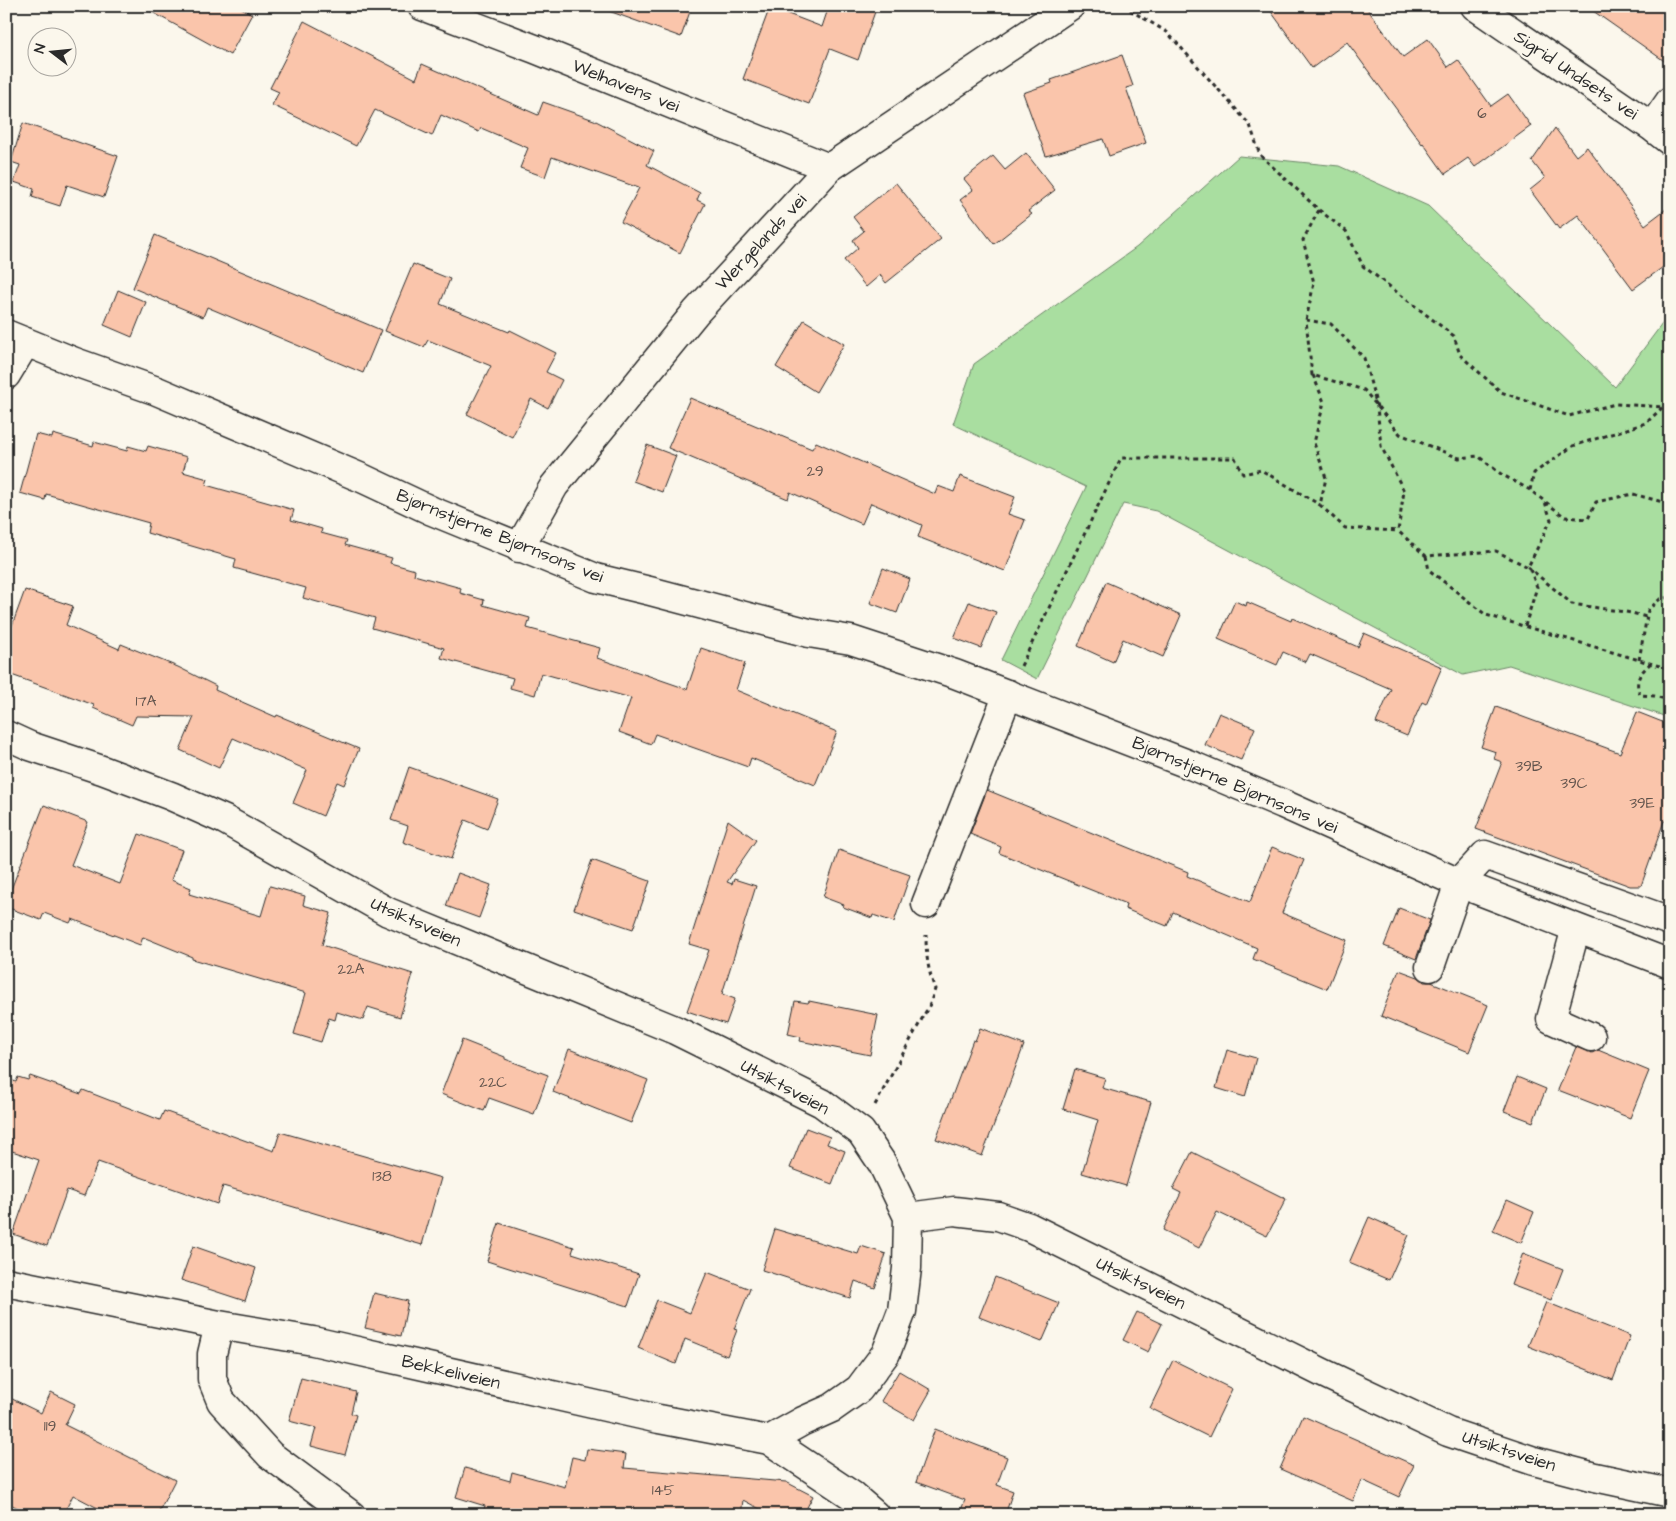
<svg xmlns="http://www.w3.org/2000/svg" width="1676" height="1521" viewBox="0 0 1676 1521" font-family="'Architects Daughter',sans-serif">
	<style>
		.green { fill: #a9dea0; stroke: #6a8466 }
		.building { fill: #fac5ab; stroke: #2b2b2b }
		.lines { fill: none; stroke-linecap: round; stroke-linejoin: round }
		.minor-casing { stroke: #2b2b2b; stroke-width: 31 }
		.path { stroke: #2b2b2b; stroke-width: 3; stroke-dasharray: 4 4; stroke-linecap: butt }
		.minor { stroke: #fbf7ec; stroke-width: 28 }
		.labels { text-anchor: middle; dominant-baseline: central; stroke-width: 4.5; stroke-linejoin: round; paint-order: stroke }
		.number-label { font-size: 15px; fill: #5f524b }
		.street-label { font-size: 18px; fill: #2b2b2b; stroke: #fbf7ec }
	</style>
	<rect width="100%" height="100%" fill="#fbf7ec"/>
	<filter id="ink" filterUnits="userSpaceOnUse"><feTurbulence type="fractalNoise" baseFrequency=".02" numOctaves="2"/><feDisplacementMap in="SourceGraphic" scale="10" xChannelSelector="R" yChannelSelector="G"/><feConvolveMatrix kernelMatrix="1 2 1 2 8 2 1 2 1" color-interpolation-filters="sRGB"/></filter>
	<g filter="url(#ink)">
		<path class="green" d="M 1239,156 L 1339,166 L 1428,206 L 1615,387 L 1665,320 L 1670,320 L 1670,718 L 1509,665 L 1463,675 L 1156,511 L 1123,504 L 1037,679 L 1001,660 L 1086,487 L 953,424 L 974,364 L 1137,247 Z"/>
		<path class="building" d="M 141,6 L 238,6 L 252,14 L 230,55 Z
			M 607,6 L 692,6 L 681,37 L 606,10 Z
			M 829,6 L 877,6 L 858,60 L 830,49 L 809,104 L 743,79 L 770,7 L 822,27 Z
			M 1267,6 L 1365,6 L 1403,57 L 1428,39 L 1448,67 L 1458,60 L 1491,106 L 1508,94 L 1531,126 L 1475,167 L 1468,158 L 1445,174 L 1423,143 L 1422,144 L 1347,42 L 1312,68 Z
			M 1586,6 L 1670,6 L 1670,65 L 1636,41 Z
			M 304,21 L 416,79 L 422,64 L 538,115 L 543,102 L 594,120 L 654,151 L 647,165 L 700,193 L 697,200 L 705,204 L 680,253 L 621,222 L 639,188 L 552,157 L 545,177 L 520,168 L 528,148 L 481,128 L 479,132 L 441,115 L 432,136 L 375,110 L 356,146 L 272,105 L 279,92 L 270,88 Z
			M 1122,55 L 1133,86 L 1126,88 L 1146,143 L 1109,156 L 1103,139 L 1046,156 L 1023,93 L 1052,83 L 1051,80 Z
			M 23,123 L 118,156 L 104,197 L 67,185 L 60,206 L 32,197 L 34,189 L 14,182 L 20,165 L 11,162 Z
			M 1555,128 L 1576,156 L 1587,147 L 1645,225 L 1670,206 L 1670,262 L 1633,289 L 1578,215 L 1559,229 L 1530,190 L 1545,178 L 1532,161 Z
			M 1026,153 L 1055,190 L 1028,211 L 1032,214 L 994,244 L 960,200 L 973,190 L 964,179 L 993,156 L 1005,170 Z
			M 896,183 L 941,239 L 886,283 L 880,275 L 866,287 L 844,260 L 858,248 L 853,240 L 864,231 L 853,217 Z
			M 155,235 L 381,330 L 363,373 L 207,307 L 203,317 L 133,288 Z
			M 413,264 L 450,279 L 440,304 L 509,332 L 510,330 L 556,353 L 546,372 L 562,380 L 548,408 L 531,399 L 512,437 L 467,414 L 491,366 L 428,340 L 424,347 L 385,331 Z
			M 118,290 L 146,302 L 132,337 L 104,325 Z
			M 804,320 L 844,344 L 816,392 L 776,367 Z
			M 690,398 L 812,449 L 816,442 L 935,494 L 938,486 L 954,492 L 960,476 L 1015,497 L 1008,514 L 1025,520 L 1005,571 L 918,537 L 922,525 L 871,503 L 862,524 L 790,492 L 788,499 L 668,448 Z
			M 36,434 L 52,438 L 53,434 L 93,446 L 94,442 L 127,451 L 128,446 L 146,451 L 148,446 L 187,457 L 183,472 L 208,479 L 206,485 L 294,510 L 291,520 L 322,529 L 321,533 L 347,540 L 345,545 L 392,558 L 390,563 L 415,570 L 414,575 L 461,588 L 460,593 L 484,600 L 483,605 L 530,618 L 527,628 L 600,648 L 597,658 L 687,689 L 701,648 L 745,663 L 736,690 L 837,732 L 815,785 L 751,758 L 748,767 L 655,734 L 651,744 L 619,732 L 631,698 L 541,673 L 535,695 L 510,688 L 513,678 L 441,658 L 444,648 L 372,628 L 375,618 L 303,598 L 306,588 L 234,568 L 236,559 L 147,533 L 149,523 L 46,494 L 45,500 L 20,493 Z
			M 647,445 L 676,456 L 662,492 L 633,481 Z
			M 883,568 L 910,579 L 897,613 L 870,603 Z
			M 1106,582 L 1181,615 L 1163,657 L 1123,639 L 1113,662 L 1078,646 Z
			M 25,590 L 73,606 L 66,625 L 119,649 L 121,644 L 178,667 L 216,686 L 215,690 L 276,717 L 277,715 L 359,749 L 344,785 L 337,782 L 323,816 L 293,803 L 307,770 L 233,738 L 219,768 L 180,750 L 194,717 L 136,716 L 132,725 L 93,708 L 94,705 L 6,673 L 6,642 Z
			M 1235,601 L 1246,606 L 1247,602 L 1291,621 L 1292,618 L 1358,647 L 1364,633 L 1442,667 L 1426,704 L 1422,702 L 1407,736 L 1376,723 L 1391,689 L 1310,654 L 1306,662 L 1283,652 L 1277,665 L 1218,639 Z
			M 969,602 L 996,612 L 981,648 L 954,638 Z
			M 1496,707 L 1620,753 L 1637,712 L 1670,725 L 1670,823 L 1664,821 L 1641,886 L 1630,886 L 1476,829 L 1502,762 L 1494,759 L 1496,752 L 1481,747 Z
			M 1219,713 L 1255,728 L 1241,760 L 1205,745 Z
			M 409,767 L 498,799 L 487,829 L 465,820 L 451,859 L 403,842 L 408,826 L 391,820 Z
			M 987,790 L 1188,872 L 1187,876 L 1250,902 L 1272,847 L 1304,860 L 1282,913 L 1347,940 L 1327,989 L 1253,959 L 1257,948 L 1173,912 L 1167,926 L 1125,909 L 1126,904 L 999,853 L 1001,847 L 970,834 Z
			M 44,805 L 88,822 L 71,865 L 120,884 L 139,834 L 182,850 L 171,880 L 191,888 L 189,894 L 261,916 L 270,886 L 305,896 L 303,905 L 331,913 L 322,945 L 413,974 L 400,1017 L 368,1007 L 363,1020 L 337,1012 L 335,1020 L 329,1018 L 321,1042 L 294,1034 L 306,993 L 192,959 L 192,957 L 143,937 L 140,945 L 72,919 L 70,923 L 44,913 L 41,920 L 6,907 L 6,902 Z
			M 728,820 L 756,840 L 727,882 L 732,884 L 734,879 L 756,886 L 722,994 L 735,999 L 726,1024 L 687,1011 L 709,950 L 689,944 Z
			M 839,850 L 910,875 L 894,922 L 873,915 L 872,918 L 843,907 L 844,905 L 823,897 Z
			M 592,860 L 650,881 L 633,929 L 574,909 Z
			M 458,873 L 491,885 L 479,918 L 446,906 Z
			M 1399,908 L 1430,920 L 1416,959 L 1384,946 Z
			M 1399,970 L 1418,977 L 1424,982 L 1431,982 L 1488,1005 L 1469,1052 L 1381,1016 Z
			M 795,1001 L 808,1003 L 809,1001 L 878,1015 L 870,1055 L 800,1041 L 801,1037 L 788,1034 Z
			M 980,1028 L 1024,1045 L 982,1156 L 936,1139 L 973,1040 L 975,1041 Z
			M 462,1040 L 505,1057 L 505,1059 L 548,1075 L 534,1114 L 489,1098 L 484,1111 L 441,1094 Z
			M 1576,1047 L 1592,1053 L 1598,1050 L 1649,1071 L 1630,1118 L 1558,1090 Z
			M 569,1049 L 648,1080 L 631,1123 L 553,1092 Z
			M 1227,1050 L 1256,1058 L 1245,1097 L 1216,1088 Z
			M 1075,1069 L 1105,1078 L 1102,1088 L 1151,1102 L 1126,1186 L 1082,1173 L 1098,1120 L 1063,1109 Z
			M 30,1076 L 81,1094 L 83,1090 L 160,1120 L 164,1111 L 274,1151 L 280,1132 L 441,1178 L 422,1245 L 223,1186 L 217,1204 L 98,1162 L 84,1196 L 67,1190 L 47,1246 L 13,1234 L 39,1160 L 6,1149 L 6,1078 L 16,1082 L 18,1077 L 28,1080 Z
			M 1517,1077 L 1546,1089 L 1533,1122 L 1504,1111 Z
			M 806,1128 L 830,1137 L 827,1144 L 845,1151 L 832,1184 L 790,1168 Z
			M 1192,1152 L 1286,1199 L 1267,1236 L 1217,1212 L 1199,1248 L 1163,1230 L 1181,1193 L 1173,1189 Z
			M 1507,1200 L 1534,1212 L 1521,1243 L 1493,1231 Z
			M 1369,1217 L 1409,1235 L 1389,1280 L 1349,1263 Z
			M 499,1223 L 574,1247 L 572,1253 L 639,1274 L 628,1306 L 487,1261 Z
			M 775,1229 L 858,1254 L 861,1246 L 886,1254 L 875,1288 L 855,1281 L 850,1298 L 762,1270 Z
			M 193,1246 L 256,1268 L 245,1301 L 181,1280 Z
			M 1523,1253 L 1563,1269 L 1551,1300 L 1511,1285 Z
			M 707,1272 L 750,1289 L 734,1329 L 737,1330 L 727,1356 L 685,1339 L 676,1364 L 638,1348 L 657,1300 L 690,1313 Z
			M 995,1277 L 1059,1303 L 1042,1342 L 979,1317 Z
			M 374,1293 L 408,1301 L 401,1336 L 365,1328 Z
			M 1546,1302 L 1630,1336 L 1613,1380 L 1528,1346 Z
			M 1137,1312 L 1162,1324 L 1148,1352 L 1123,1340 Z
			M 1173,1360 L 1232,1389 L 1209,1437 L 1150,1408 Z
			M 899,1371 L 931,1390 L 914,1420 L 881,1401 Z
			M 301,1378 L 356,1392 L 351,1413 L 356,1415 L 345,1455 L 311,1446 L 316,1428 L 289,1421 Z
			M 51,1392 L 75,1404 L 65,1425 L 175,1480 L 157,1515 L 111,1515 L 73,1495 L 63,1515 L 32,1515 L 6,1502 L 6,1396 L 41,1413 Z
			M 1303,1416 L 1414,1465 L 1399,1497 L 1362,1480 L 1353,1501 L 1280,1469 Z
			M 935,1429 L 1007,1457 L 997,1485 L 1013,1491 L 1005,1515 L 959,1515 L 965,1500 L 916,1482 Z
			M 587,1449 L 626,1454 L 624,1468 L 786,1482 L 813,1496 L 803,1515 L 771,1515 L 743,1500 L 741,1515 L 482,1515 L 485,1506 L 456,1497 L 465,1468 L 510,1481 L 512,1472 L 565,1487 L 572,1457 L 585,1460 Z"/>
		<g class="lines">
			<defs>
				<path id="minor" d="M 422,6 L 535,49 L 829,168
					M 1475,6 L 1652,127 L 1670,141
					M 1652,127 L 1670,101
					M 6,334 L 75,362 L 157,391 L 364,479 L 432,511 L 596,578 L 650,591 L 809,633 L 851,640 L 955,674 L 1193,766 L 1283,804 L 1459,883 L 1670,964
					M 6,375 L 26,342
					M 519,548 L 554,486 L 696,312 L 829,168 L 1070,6
					M 6,735 L 30,746 L 102,770 L 171,796 L 225,820 L 388,912 L 675,1030 L 822,1103 L 861,1132 L 882,1163 L 908,1217 L 907,1268 L 902,1311 L 886,1353 L 859,1389 L 832,1408 L 803,1421 L 769,1440
					M 926,904 L 1008,694
					M 1576,928 L 1551,1019 L 1591,1037
					M 1430,967 L 1459,883 L 1485,855 L 1670,921
					M 908,1217 L 954,1211 L 998,1216 L 1029,1227 L 1323,1373 L 1448,1432 L 1534,1461 L 1595,1477 L 1670,1493
					M 6,1282 L 219,1325 L 313,1341 L 659,1419 L 769,1440 L 853,1496 L 875,1515
					M 219,1325 L 212,1354 L 212,1379 L 221,1401 L 270,1455 L 351,1515"/>
			</defs>
			<use href="#minor" class="minor-casing"/>
			<path class="path" d="M 1123,6 L 1167,32 L 1250,125 L 1260,155 L 1319,210 L 1346,231 L 1363,266 L 1454,336 L 1460,355 L 1501,392 L 1569,416 L 1615,404 L 1663,407
				M 1319,210 L 1303,240 L 1314,283 L 1306,320 L 1312,375 L 1364,390 L 1400,434 L 1459,458 L 1478,456 L 1501,474 L 1530,490
				M 1306,320 L 1331,324 L 1364,358 L 1377,407 L 1381,446 L 1404,491 L 1398,531 L 1426,556 L 1496,551 L 1528,567 L 1551,520 L 1545,502
				M 1313,375 L 1324,402 L 1314,443 L 1326,478 L 1320,505 L 1345,528 L 1398,531
				M 1670,406 L 1663,407 L 1646,423 L 1573,446 L 1534,473 L 1530,490 L 1565,517 L 1588,519 L 1596,502 L 1633,494 L 1670,504
				M 1426,556 L 1429,570 L 1486,615 L 1670,669
				M 1528,567 L 1572,604 L 1632,613 L 1646,617
				M 1525,626 L 1537,587 L 1529,567
				M 1639,660 L 1648,610 L 1660,599 L 1670,597
				M 1651,663 C 1640,673 1634,680 1640,695 L 1654,696 L 1670,700
				M 1021,666 L 1121,458 L 1235,458 L 1243,474 L 1261,470 L 1320,505
				M 875,1105 L 930,1004 L 935,989 C 928,970 926,956 926,935"/>
			<use href="#minor" class="minor"/>
		</g>
	</g>
	<g class="labels">
		<g class="number-label">
			<text x="1482" y="113">6</text>
			<text x="815" y="471">29</text>
			<text x="146" y="701">17A</text>
			<text x="1529" y="766">39B</text>
			<text x="1574" y="783">39C</text>
			<text x="1642" y="803">39E</text>
			<text x="351" y="969">22A</text>
			<text x="493" y="1082">22C</text>
			<text x="382" y="1176">138</text>
			<text x="50" y="1426">119</text>
			<text x="663" y="1490">145</text>
		</g>
		<g class="street-label">
			<text transform="translate(1576 75) rotate(34)">Sigrid Undsets vei</text>
			<text transform="translate(626 86) rotate(22)">Welhavens vei</text>
			<text transform="translate(761 242) rotate(-47)">Wergelands vei</text>
			<text transform="translate(500 536) rotate(22)">Bjørnstjerne Bjørnsons vei</text>
			<text transform="translate(1235 785) rotate(23)">Bjørnstjerne Bjørnsons vei</text>
			<text transform="translate(416 922) rotate(24)">Utsiktsveien</text>
			<text transform="translate(785 1087) rotate(28)">Utsiktsveien</text>
			<text transform="translate(1141 1283) rotate(26)">Utsiktsveien</text>
			<text transform="translate(451 1372) rotate(13)">Bekkeliveien</text>
			<text transform="translate(1509 1451) rotate(18)">Utsiktsveien</text>
		</g>
	</g>
	<rect width="1676" height="1521" fill="none" stroke="#fbf7ec" stroke-width="25"/>
	<rect x="12" y="12" width="1651" height="1496" fill="none" stroke="#2b2b2b" stroke-width="2" filter="url(#ink)"/>
	<g transform="translate(52 52) rotate(286)"><circle r="24" fill="#fbf7ec" stroke="#a8a59f"/>
	<path d="M0-4L9 19L0 12L-9 19Z" fill="#2b2b2b"/>
	<text y="-8" font-size="14" font-weight="bold" text-anchor="middle" fill="#2b2b2b">N</text>
	</g>
</svg>
